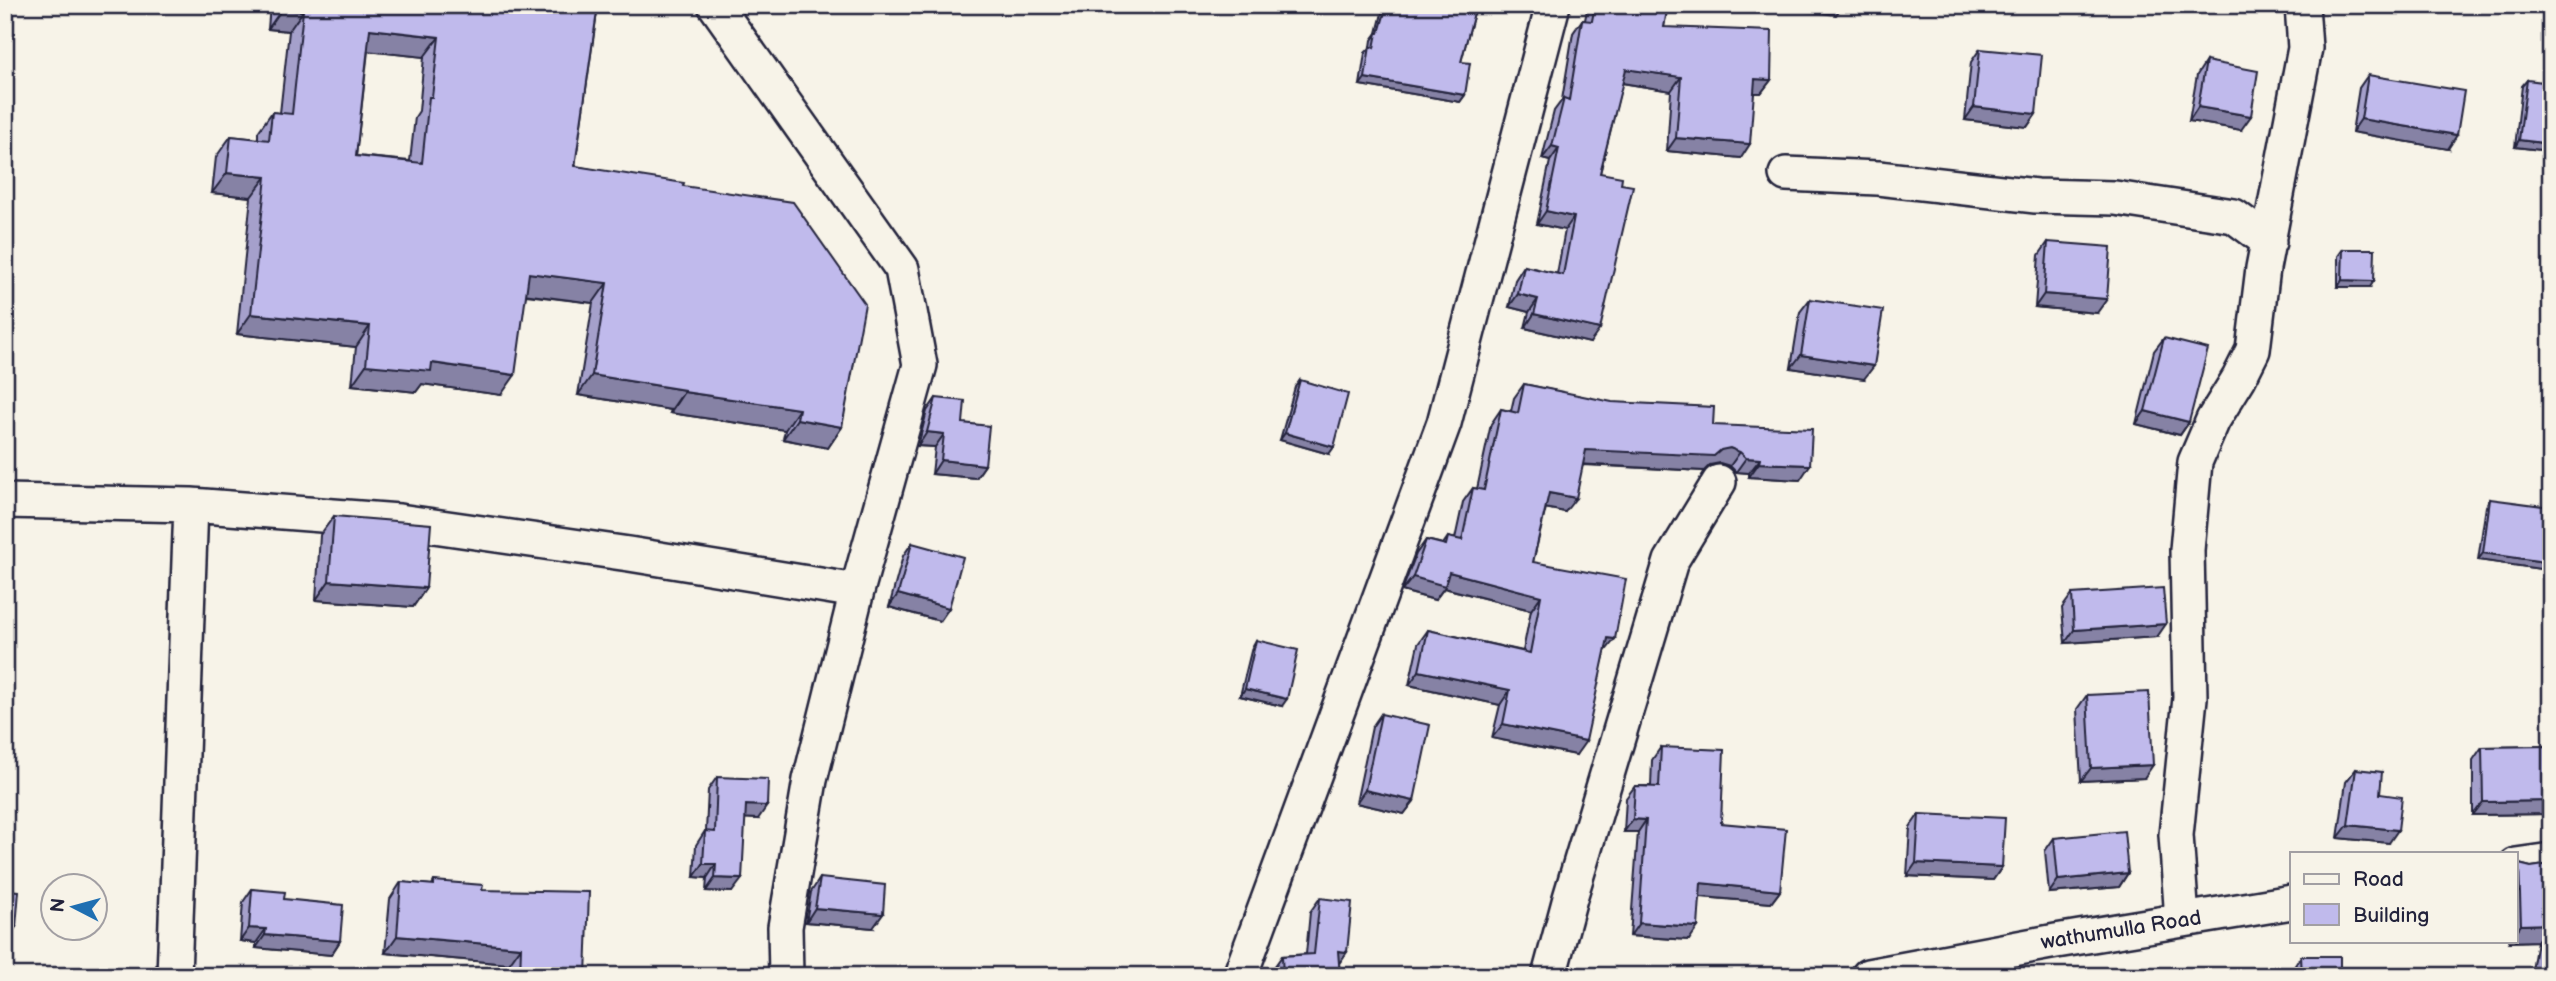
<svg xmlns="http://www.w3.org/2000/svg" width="2556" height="981" viewBox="0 0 2556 981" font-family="'Balsamiq Sans',sans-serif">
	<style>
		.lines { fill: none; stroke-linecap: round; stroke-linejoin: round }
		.minor-casing { stroke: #22223b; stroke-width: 38 }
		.minor { stroke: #f7f3e8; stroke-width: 33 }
		.wall { fill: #a5a0cb; stroke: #22223b; stroke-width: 2; fill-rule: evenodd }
		.shaded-wall { fill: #8682a5; stroke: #22223b; stroke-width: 2 }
		.building { fill: #c0baec; stroke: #22223b; stroke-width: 2; fill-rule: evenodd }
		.labels { text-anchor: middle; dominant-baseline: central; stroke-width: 6; stroke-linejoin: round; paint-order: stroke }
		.street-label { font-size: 21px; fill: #22223b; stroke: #f7f3e8 }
	</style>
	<rect width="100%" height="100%" fill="#f7f3e8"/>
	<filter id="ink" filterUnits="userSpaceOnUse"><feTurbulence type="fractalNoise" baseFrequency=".0143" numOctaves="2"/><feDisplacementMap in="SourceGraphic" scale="14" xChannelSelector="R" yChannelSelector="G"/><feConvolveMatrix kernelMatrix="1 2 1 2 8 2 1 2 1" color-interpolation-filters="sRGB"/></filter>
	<g filter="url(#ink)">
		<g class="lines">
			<defs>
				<path id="minor" d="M 715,5 L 902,269 L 920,365 L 857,591 L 810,780 L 785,927 L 786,976
					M 1786,174 L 1878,178 L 2036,196 L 2115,198 L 2234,216 L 2269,242
					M 5,501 L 191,505 L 399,521 L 629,554 L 857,591
					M 2516,865 L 2551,860
					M 2182,920 L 2176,835 L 2190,698 L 2187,550 L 2195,462 L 2213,420 L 2239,378 L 2253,350 L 2263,268 L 2305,48 L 2302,5
					M 174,976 L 191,505
					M 1240,976 L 1444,423 L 1553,5
					M 1549,976 L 1570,898 L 1671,561 L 1719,482
					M 1868,976 L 2056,941 L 2292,902"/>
			</defs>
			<use href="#minor" class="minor-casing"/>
			<use href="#minor" class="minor"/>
		</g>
		<path class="wall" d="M 270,5 L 598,5 L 575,166 L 683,186 L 842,427 L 828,448 L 783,439 L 785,430 L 670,413 L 671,410 L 578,395 L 593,303 L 526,295 L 501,395 L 422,384 L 416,392 L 352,385 L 356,347 L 237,334 L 251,197 L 212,193 L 216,157 L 231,136 L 258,139 L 258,132 L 272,112 L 280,113 L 289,31 L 268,29 ZM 368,51 L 424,57 L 419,111 L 415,117 L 410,161 L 356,156 Z
			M 1384,5 L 1476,5 L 1461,62 L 1465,95 L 1460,102 L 1360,85 L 1365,53 L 1371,47 L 1372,40 L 1377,33 Z
			M 1588,5 L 1668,5 L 1664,27 L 1771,80 L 1761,93 L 1754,93 L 1741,158 L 1667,151 L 1671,91 L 1622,83 L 1600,173 L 1590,343 L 1525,328 L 1529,312 L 1509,307 L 1515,280 L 1524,266 L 1557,274 L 1565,230 L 1537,224 L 1550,161 L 1542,159 L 1554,111 L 1562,100 L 1573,33 L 1582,20 L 1585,20 Z
			M 1980,49 L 2036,114 L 2027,127 L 1965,120 L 1971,62 Z
			M 2206,61 L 2241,130 L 2189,121 L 2197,75 Z
			M 2368,75 L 2448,149 L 2352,132 L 2359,88 Z
			M 2527,80 L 2551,151 L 2515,147 L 2522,86 Z
			M 2048,242 L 2097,313 L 2035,307 L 2039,255 Z
			M 2343,249 L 2370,287 L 2338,287 L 2338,256 Z
			M 1810,299 L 1864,379 L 1791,368 L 1800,312 Z
			M 2164,338 L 2189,422 L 2180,435 L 2136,424 L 2154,351 Z
			M 1300,380 L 1329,454 L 1280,440 L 1295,387 Z
			M 1524,384 L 1713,425 L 1800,480 L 1749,477 L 1749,473 L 1736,472 L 1730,466 L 1720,463 L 1710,465 L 1704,471 L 1583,465 L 1565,512 L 1546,508 L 1533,562 L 1605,653 L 1576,755 L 1492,738 L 1500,705 L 1409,685 L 1418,644 L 1428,630 L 1523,651 L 1531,610 L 1444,588 L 1435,600 L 1402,591 L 1416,554 L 1426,540 L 1443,544 L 1448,537 L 1455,539 L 1463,502 L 1473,488 L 1477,489 L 1491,424 L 1501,409 L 1511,411 L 1514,398 Z
			M 936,398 L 963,423 L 985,465 L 976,478 L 932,474 L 935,447 L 918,446 L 927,411 Z
			M 2490,499 L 2547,570 L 2478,560 L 2486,506 Z
			M 334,516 L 426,588 L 413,607 L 316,600 L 320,535 Z
			M 912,543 L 940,621 L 889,607 L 903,556 Z
			M 2072,594 L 2157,637 L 2065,643 L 2062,608 Z
			M 1256,640 L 1282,706 L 1240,696 L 1252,647 Z
			M 2087,695 L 2144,778 L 2081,781 L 2077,709 Z
			M 1381,714 L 1414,801 L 1404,814 L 1356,803 L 1372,727 Z
			M 2551,746 L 2551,814 L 2473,815 L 2473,760 L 2482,747 Z
			M 1661,747 L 1721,823 L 1780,891 L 1771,903 L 1700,897 L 1689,940 L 1630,936 L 1638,832 L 1624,832 L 1626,798 L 1635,786 L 1651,786 L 1652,760 Z
			M 2356,769 L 2380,794 L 2389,843 L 2338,838 L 2346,782 Z
			M 717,777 L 758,819 L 745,818 L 732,892 L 706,891 L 707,878 L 694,877 L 696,845 L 705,831 L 706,831 L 708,790 Z
			M 1919,814 L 2002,867 L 1993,880 L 1907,876 L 1910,827 Z
			M 2054,838 L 2128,873 L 2119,887 L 2049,893 L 2045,851 Z
			M 2519,864 L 2531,867 L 2551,864 L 2551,976 L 2531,976 L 2537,941 L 2509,942 L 2509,941 L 2516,941 L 2516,869 Z
			M 820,878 L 873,928 L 806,922 L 811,892 Z
			M 434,881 L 482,890 L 586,976 L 509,976 L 509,964 L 385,953 L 390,899 L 401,882 L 432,885 Z
			M 252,889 L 284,899 L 340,941 L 331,955 L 256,948 L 256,943 L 240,941 L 243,902 Z
			M 1320,898 L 1339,963 L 1340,976 L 1273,976 L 1272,970 L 1282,956 L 1306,954 L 1310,912 Z
			M 2301,956 L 2340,976 L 2292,976 L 2292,970 Z"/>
		<path class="shaded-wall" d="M 1809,5 L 1843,5 L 1836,15 L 1805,11 Z
			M 282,9 L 303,11 L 289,31 L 268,29 Z
			M 370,29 L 439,37 L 424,57 L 356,50 Z
			M 1626,69 L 1681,77 L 1671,91 L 1616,82 Z
			M 1365,78 L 1465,95 L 1460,102 L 1360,85 Z
			M 1755,79 L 1771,80 L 1761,93 L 1746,93 Z
			M 1974,107 L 2036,114 L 2027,127 L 1965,120 Z
			M 2198,107 L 2251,116 L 2241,130 L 2189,121 Z
			M 2361,119 L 2457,135 L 2448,149 L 2352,132 Z
			M 1676,138 L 1750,144 L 1741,158 L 1667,151 Z
			M 2519,140 L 2551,144 L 2551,151 L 2515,147 Z
			M 1552,146 L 1559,148 L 1550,161 L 1542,159 Z
			M 227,173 L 266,177 L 251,197 L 212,193 Z
			M 1546,211 L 1574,217 L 1565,230 L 1537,224 Z
			M 529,273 L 607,283 L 593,303 L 515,293 Z
			M 2342,280 L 2374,281 L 2370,287 L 2338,287 Z
			M 1518,294 L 1538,299 L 1529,312 L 1509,307 Z
			M 2044,294 L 2107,299 L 2097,313 L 2035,307 Z
			M 251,314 L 370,326 L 356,347 L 237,334 Z
			M 1534,314 L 1600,329 L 1590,343 L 1525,328 Z
			M 1801,355 L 1874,366 L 1864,379 L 1791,368 Z
			M 432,363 L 515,375 L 501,395 L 422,384 L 416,392 L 352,385 L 366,365 Z
			M 592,375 L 685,390 L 671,410 L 578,395 Z
			M 684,392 L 799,409 L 785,430 L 670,413 Z
			M 2145,411 L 2189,422 L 2180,435 L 2136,424 Z
			M 797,419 L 842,427 L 828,448 L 783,439 Z
			M 927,432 L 944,434 L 935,447 L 918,446 Z
			M 1285,433 L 1334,447 L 1329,454 L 1280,440 Z
			M 1730,448 L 1740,452 L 1730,466 L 1720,463 L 1710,465 L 1704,471 L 1576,464 L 1586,450 Z
			M 1746,458 L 1760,459 L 1749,473 L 1736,472 Z
			M 941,460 L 985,465 L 976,478 L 932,474 Z
			M 1759,463 L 1810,465 L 1800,480 L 1749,477 Z
			M 1549,493 L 1576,498 L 1565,512 L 1539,507 Z
			M 2483,553 L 2551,563 L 2551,564 L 2547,570 L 2478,560 Z
			M 1449,572 L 1541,596 L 1531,610 L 1444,588 L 1435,600 L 1402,591 L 1413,577 Z
			M 329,581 L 426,588 L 413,607 L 316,600 Z
			M 898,594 L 949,608 L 940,621 L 889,607 Z
			M 2166,624 L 2157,637 L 2065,643 L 2074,630 Z
			M 1608,638 L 1615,639 L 1604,653 Z
			M 1419,671 L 1510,690 L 1500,705 L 1409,685 Z
			M 1245,689 L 1287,699 L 1282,706 L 1240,696 Z
			M 1503,724 L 1586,741 L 1576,755 L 1492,738 Z
			M 2153,765 L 2144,778 L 2081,781 L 2091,768 Z
			M 1365,790 L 1414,801 L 1404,814 L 1356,803 Z
			M 2551,801 L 2551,814 L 2473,815 L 2483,802 Z
			M 746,805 L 767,806 L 758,819 L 736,818 Z
			M 1633,819 L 1646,820 L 1638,832 L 1624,832 Z
			M 2348,825 L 2398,830 L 2389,843 L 2338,838 Z
			M 1916,863 L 2002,867 L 1993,880 L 1907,876 Z
			M 703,864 L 716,864 L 707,878 L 694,877 Z
			M 2128,873 L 2119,887 L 2049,893 L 2058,880 Z
			M 715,878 L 742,879 L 732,892 L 706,891 Z
			M 1701,883 L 1780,891 L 1771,903 L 1692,896 Z
			M 815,908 L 883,914 L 873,928 L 806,922 Z
			M 1639,923 L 1698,927 L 1689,940 L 1630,936 Z
			M 2549,924 L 2537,941 L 2509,942 L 2510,941 L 2516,941 L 2516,932 L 2521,925 Z
			M 5,926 L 16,927 L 6,941 L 5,941 Z
			M 249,928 L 266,929 L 256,943 L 240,941 Z
			M 265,935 L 340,941 L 331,955 L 256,948 Z
			M 397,936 L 521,947 L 509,964 L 385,953 Z
			M 1338,951 L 1347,952 L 1338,965 Z"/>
		<path class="building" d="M 283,5 L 598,5 L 575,166 L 684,183 L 683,186 L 793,202 L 865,304 L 842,427 L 797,419 L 799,409 L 684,392 L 685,390 L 592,375 L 607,283 L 529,273 L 515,375 L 432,363 L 431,371 L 366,365 L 370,326 L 251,314 L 266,177 L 227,173 L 231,136 L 269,140 L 272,112 L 292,114 L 303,11 L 282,9 ZM 370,29 L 439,37 L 432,97 L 429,97 L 422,163 L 356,156 Z
			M 1387,5 L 1476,5 L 1461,62 L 1470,63 L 1465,95 L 1365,78 L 1370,46 L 1374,48 L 1377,33 L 1379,33 Z
			M 1595,5 L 1668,5 L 1664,27 L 1772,31 L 1771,80 L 1755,79 L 1750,144 L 1676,138 L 1681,77 L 1626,69 L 1600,173 L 1622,177 L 1621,184 L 1633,186 L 1600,329 L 1534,314 L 1538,299 L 1518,294 L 1524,266 L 1563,275 L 1574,217 L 1546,211 L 1559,148 L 1552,146 L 1564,98 L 1569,100 L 1582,20 L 1592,21 Z
			M 1980,49 L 2042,55 L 2036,114 L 1974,107 Z
			M 2206,61 L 2258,71 L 2251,116 L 2198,107 Z
			M 2368,75 L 2464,91 L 2457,135 L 2361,119 Z
			M 2527,80 L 2551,83 L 2551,144 L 2519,140 Z
			M 2048,242 L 2111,247 L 2107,299 L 2044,294 Z
			M 2343,249 L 2375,249 L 2374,281 L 2342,280 Z
			M 1810,299 L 1883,310 L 1874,366 L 1801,355 Z
			M 2164,338 L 2208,349 L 2189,422 L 2145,411 Z
			M 1300,380 L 1348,394 L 1334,447 L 1285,433 Z
			M 1524,384 L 1612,402 L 1714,407 L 1713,425 L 1812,429 L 1810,465 L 1759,463 L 1760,459 L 1746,458 L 1740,452 L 1730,448 L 1721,450 L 1714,456 L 1586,450 L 1576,498 L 1549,493 L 1533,562 L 1626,579 L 1615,639 L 1608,638 L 1586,741 L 1503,724 L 1510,690 L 1419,671 L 1428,630 L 1530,653 L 1541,596 L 1449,572 L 1445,586 L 1413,577 L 1426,540 L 1446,545 L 1448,537 L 1462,540 L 1473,488 L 1484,490 L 1501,409 L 1518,413 Z
			M 936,398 L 965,401 L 963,423 L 989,426 L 985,465 L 941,460 L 944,434 L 927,432 Z
			M 2490,499 L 2551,507 L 2551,563 L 2483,553 Z
			M 334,516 L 431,524 L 426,588 L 329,581 Z
			M 912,543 L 963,557 L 949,608 L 898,594 Z
			M 2163,588 L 2166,624 L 2074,630 L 2072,594 Z
			M 1256,640 L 1298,650 L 1287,699 L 1245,689 Z
			M 2149,692 L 2153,765 L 2091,768 L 2087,695 Z
			M 1381,714 L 1430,725 L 1414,801 L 1365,790 Z
			M 2551,746 L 2551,801 L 2483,802 L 2482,747 Z
			M 1661,747 L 1724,750 L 1721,823 L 1786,829 L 1780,891 L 1701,883 L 1698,927 L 1639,923 L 1646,820 L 1633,819 L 1635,786 L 1659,787 Z
			M 2356,769 L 2382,772 L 2380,794 L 2402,797 L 2398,830 L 2348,825 Z
			M 717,777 L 768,779 L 767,806 L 746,805 L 742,879 L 715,878 L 716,864 L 703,864 L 705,831 L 715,832 Z
			M 1919,814 L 2005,818 L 2002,867 L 1916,863 Z
			M 2124,831 L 2128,873 L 2058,880 L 2054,838 Z
			M 2519,864 L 2531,867 L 2551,864 L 2551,976 L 2541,976 L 2549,924 L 2521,925 Z
			M 820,878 L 885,885 L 883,914 L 815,908 Z
			M 434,881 L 483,885 L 482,890 L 589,892 L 586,976 L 520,976 L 521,947 L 397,936 L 401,882 L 434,885 Z
			M 252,889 L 285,892 L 284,899 L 343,905 L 340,941 L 265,935 L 266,929 L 249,928 Z
			M 5,890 L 19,891 L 16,927 L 5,926 Z
			M 1320,898 L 1352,902 L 1347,952 L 1338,951 L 1340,976 L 1283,976 L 1282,956 L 1314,954 Z
			M 2301,956 L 2340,956 L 2340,976 L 2302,976 Z"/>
	</g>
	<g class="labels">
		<g class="street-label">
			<text transform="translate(2121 930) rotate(-9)">wathumulla Road</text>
		</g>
	</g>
	<rect width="2556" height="981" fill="none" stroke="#f7f3e8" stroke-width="28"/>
	<rect x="14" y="14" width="2528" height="953" fill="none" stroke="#22223b" stroke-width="2.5" filter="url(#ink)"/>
	<rect x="2290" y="852" width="228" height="91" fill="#f7f3e8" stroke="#a29fa3" stroke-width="2"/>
	<rect x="2304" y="874" width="35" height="10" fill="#f7f3e8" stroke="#a29fa3" stroke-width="2"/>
	<text x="2353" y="886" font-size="21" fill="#22223b">Road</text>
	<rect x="2304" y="904" width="35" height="21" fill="#c0baec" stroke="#a29fa3" stroke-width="2"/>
	<text x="2353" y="922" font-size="21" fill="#22223b">Building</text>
	<g transform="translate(74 907) rotate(276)"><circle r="33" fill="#f7f3e8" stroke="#a29fa3" stroke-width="2"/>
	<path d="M0-5L12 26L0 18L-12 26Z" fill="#1f6fb2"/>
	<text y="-10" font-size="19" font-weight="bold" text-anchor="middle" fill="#22223b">N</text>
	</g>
</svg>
